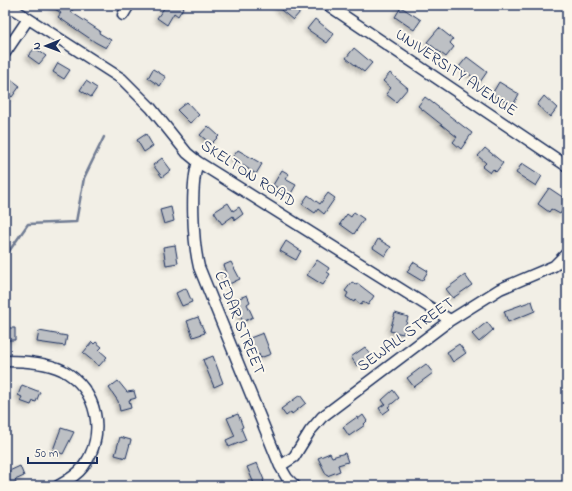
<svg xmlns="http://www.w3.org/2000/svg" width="572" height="491" viewBox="0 0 572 491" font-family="'Indie Flower',sans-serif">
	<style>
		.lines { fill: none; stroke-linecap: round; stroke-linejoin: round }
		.stream { stroke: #707b93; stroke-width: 2.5 }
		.building { fill: #bdc0c4; stroke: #1b2f5e; filter: url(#shadow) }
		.minor-casing { stroke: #1b2f5e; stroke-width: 13 }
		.minor { stroke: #fbf7ec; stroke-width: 10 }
		.labels { text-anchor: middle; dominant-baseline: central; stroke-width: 4; stroke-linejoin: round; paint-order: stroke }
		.street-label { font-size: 16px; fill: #1b2f5e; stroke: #fbf7ec }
	</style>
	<defs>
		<filter id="shadow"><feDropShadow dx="-2.5" dy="2.5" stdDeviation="2" flood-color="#0004"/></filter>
	</defs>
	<rect width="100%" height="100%" fill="#f2efe6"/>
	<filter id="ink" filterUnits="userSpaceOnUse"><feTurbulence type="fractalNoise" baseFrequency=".025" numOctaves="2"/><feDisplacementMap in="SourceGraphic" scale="8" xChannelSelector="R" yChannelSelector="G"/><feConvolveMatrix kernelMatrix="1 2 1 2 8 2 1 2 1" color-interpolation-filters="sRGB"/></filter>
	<g filter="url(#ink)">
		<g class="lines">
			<path class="stream" d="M 5,257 L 28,224 L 76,222 L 84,178 L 104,137"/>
		</g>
		<path class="building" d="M 49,5 L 70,5 L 74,8 L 71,12 L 100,31 L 99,33 L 111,40 L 106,48 L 95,42 L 58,17 L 61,13 Z
			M 162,5 L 185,5 L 178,16 L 174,13 L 167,25 L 157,18 L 165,7 Z
			M 275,5 L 294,5 L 301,11 L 293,20 Z
			M 401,7 L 421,20 L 414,30 L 395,17 Z
			M 315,19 L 334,34 L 327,43 L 307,29 Z
			M 439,28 L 453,39 L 450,43 L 454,47 L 446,57 L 427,42 Z
			M 35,48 L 46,56 L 39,64 L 28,56 Z
			M 354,48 L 372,63 L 364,72 L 346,58 Z
			M 467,57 L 487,72 L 480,82 L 459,67 Z
			M 58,63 L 70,70 L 64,79 L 53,72 Z
			M 153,69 L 166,77 L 160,86 L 148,78 Z
			M 390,73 L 408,88 L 396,102 L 386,94 L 391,88 L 383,81 Z
			M 12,80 L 20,86 L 12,97 L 5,92 Z
			M 86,81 L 97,88 L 91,97 L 80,90 Z
			M 499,82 L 519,94 L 513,105 L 492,94 Z
			M 544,96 L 557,108 L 550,117 L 537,105 Z
			M 425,97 L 472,133 L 461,149 L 453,142 L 457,137 L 418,106 Z
			M 187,102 L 199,115 L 190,123 L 177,110 Z
			M 208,126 L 219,136 L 211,144 L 200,135 Z
			M 146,134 L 153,146 L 144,152 L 137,140 Z
			M 485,148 L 503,163 L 496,172 L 493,169 L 490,173 L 482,167 L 486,163 L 478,156 Z
			M 238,150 L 262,164 L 256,174 L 232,158 Z
			M 162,158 L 171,170 L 162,177 L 153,165 Z
			M 522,163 L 542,176 L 536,186 L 516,173 Z
			M 282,170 L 289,174 L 285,179 L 296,185 L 290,195 L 273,185 Z
			M 549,188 L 567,200 L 567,204 L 560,214 L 551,209 L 549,212 L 538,204 Z
			M 328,193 L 335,198 L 324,214 L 318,209 L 315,213 L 302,204 L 308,195 L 320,204 Z
			M 228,203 L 233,211 L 239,207 L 243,214 L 235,220 L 233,216 L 222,224 L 214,212 Z
			M 171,207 L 174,221 L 164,224 L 160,210 Z
			M 354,212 L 364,219 L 354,234 L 340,224 L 347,214 L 351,217 Z
			M 378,239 L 391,247 L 385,256 L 373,248 Z
			M 286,241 L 301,251 L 296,260 L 280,251 Z
			M 175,245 L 178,263 L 166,265 L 163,247 Z
			M 317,260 L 329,268 L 327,272 L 330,274 L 323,285 L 307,275 Z
			M 231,262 L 240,279 L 227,285 L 223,275 L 227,273 L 224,265 Z
			M 413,262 L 428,271 L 422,281 L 407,272 Z
			M 465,275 L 472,285 L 453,298 L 446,289 Z
			M 352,282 L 357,285 L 357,283 L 374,296 L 368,305 L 363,302 L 361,305 L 355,300 L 354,302 L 346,297 L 348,293 L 345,291 Z
			M 186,288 L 192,302 L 182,306 L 176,293 Z
			M 247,295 L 250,302 L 247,304 L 253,317 L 243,322 L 234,300 Z
			M 532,301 L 535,311 L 508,322 L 504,311 Z
			M 395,313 L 408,317 L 403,334 L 390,331 Z
			M 198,317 L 205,333 L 193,337 L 187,321 Z
			M 487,322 L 493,330 L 479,342 L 472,334 Z
			M 5,328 L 15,328 L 15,340 L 5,340 Z
			M 39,331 L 67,336 L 65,346 L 37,342 Z
			M 263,333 L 271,354 L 260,358 L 259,354 L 256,355 L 250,338 Z
			M 92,342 L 94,344 L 96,342 L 102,347 L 99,350 L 107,357 L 99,366 L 83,353 Z
			M 459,344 L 466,353 L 453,362 L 447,352 Z
			M 365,347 L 371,355 L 357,366 L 351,357 Z
			M 213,356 L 223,383 L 214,387 L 203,360 Z
			M 426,364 L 433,373 L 414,387 L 407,378 Z
			M 118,381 L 127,392 L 134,391 L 136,398 L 129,400 L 131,408 L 120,411 L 118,401 L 109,388 Z
			M 22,385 L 40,392 L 36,402 L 33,401 L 31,405 L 20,401 L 22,397 L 18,395 Z
			M 393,390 L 399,398 L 388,407 L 390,409 L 383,414 L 379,408 L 385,404 L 382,400 Z
			M 300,395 L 306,403 L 292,414 L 291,412 L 286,416 L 281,409 Z
			M 238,414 L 243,427 L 241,428 L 246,440 L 229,447 L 226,440 L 235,436 L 227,418 Z
			M 363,415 L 367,421 L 364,424 L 365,425 L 349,436 L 343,427 L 357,417 L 358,419 Z
			M 61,428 L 74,432 L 63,454 L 53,450 Z
			M 120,437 L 131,440 L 126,458 L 115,455 Z
			M 330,453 L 332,457 L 345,453 L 348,462 L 338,465 L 340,471 L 327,476 L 318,458 Z
			M 257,463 L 264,480 L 263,480 L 265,486 L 255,486 L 247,467 Z
			M 20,466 L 24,476 L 15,480 L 16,483 L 5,486 L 5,473 Z"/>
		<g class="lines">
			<defs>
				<path id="minor" d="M 7,5 L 122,79 L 151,108 L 187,153 L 198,162 L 450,320
					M 328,5 L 567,166
					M 123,15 L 129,5
					M 5,53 L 28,19
					M 198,162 C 190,186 193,242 199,267 L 280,466 L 287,478 L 295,486
					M 5,361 C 24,361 45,362 62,370 C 98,389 107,435 83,467 C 77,475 67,481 58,486
					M 280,466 L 294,457 L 310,431 L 322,417 L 449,321 L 500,289 L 554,266 L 567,253"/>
			</defs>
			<use href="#minor" class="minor-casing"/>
			<use href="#minor" class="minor"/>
		</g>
	</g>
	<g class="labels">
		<g class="street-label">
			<text transform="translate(456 73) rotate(34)">UNIVERSITY AVENUE</text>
			<text transform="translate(248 174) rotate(33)">SKELTON ROAD</text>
			<text transform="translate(239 323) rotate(68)">CEDAR STREET</text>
			<text transform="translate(406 335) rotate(-36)">SEWALL STREET</text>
		</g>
	</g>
	<rect width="572" height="491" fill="none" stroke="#fbf7ec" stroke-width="20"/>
	<rect x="10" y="10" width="552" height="471" fill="none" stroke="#1b2f5e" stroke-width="1.5" filter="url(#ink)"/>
	<g transform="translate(46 46) rotate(269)" stroke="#fbf7ec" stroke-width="3" paint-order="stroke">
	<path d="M0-3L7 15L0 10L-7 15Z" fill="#1b2f5e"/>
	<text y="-6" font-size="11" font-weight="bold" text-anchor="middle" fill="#1b2f5e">N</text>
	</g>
	<path d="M28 457v6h69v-6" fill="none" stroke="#1b2f5e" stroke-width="2"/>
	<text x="34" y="457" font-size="12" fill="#1b2f5e" stroke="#fbf7ec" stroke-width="3" paint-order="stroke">50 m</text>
</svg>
